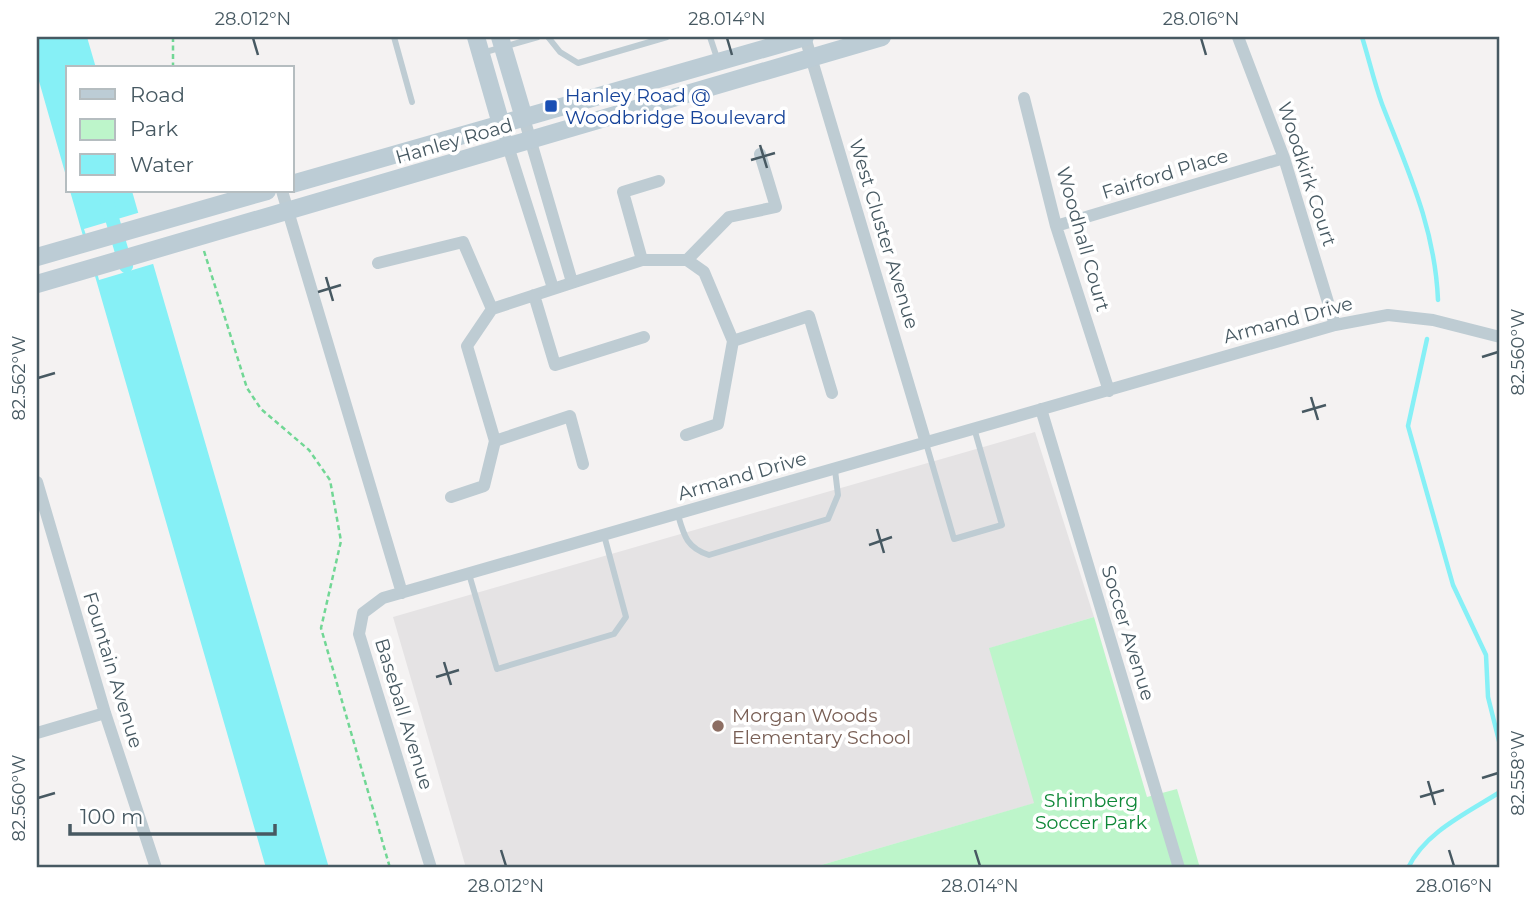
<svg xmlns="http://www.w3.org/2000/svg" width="1537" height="905" viewBox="0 0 1537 905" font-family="Montserrat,sans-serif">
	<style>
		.education { fill: #e5e3e4 }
		.green { fill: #bdf5ca }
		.water { fill: #86f0f6 }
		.pier { fill: #f4f2f2 }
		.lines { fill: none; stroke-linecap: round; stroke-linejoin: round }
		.stream { stroke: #86f0f6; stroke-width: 4.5 }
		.canal { stroke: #86f0f6; stroke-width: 14 }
		.path { stroke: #71d795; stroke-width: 2.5; stroke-dasharray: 5 3.5; stroke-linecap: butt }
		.lane { stroke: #beccd3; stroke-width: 6 }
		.street { stroke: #beccd3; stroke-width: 12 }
		.secondary { stroke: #bcccd5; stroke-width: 18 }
		.ticks { fill: none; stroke: #475962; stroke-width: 2.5 }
		.transit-dot { fill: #1a4fb4; stroke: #fff; stroke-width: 2.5 }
		.education-dot { fill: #8d6e63; stroke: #fff; stroke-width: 2.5 }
		.labels { text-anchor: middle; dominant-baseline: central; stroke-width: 7; stroke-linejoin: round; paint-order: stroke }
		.transit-label { font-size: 19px; fill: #164399; stroke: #fff; text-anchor: start }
		.street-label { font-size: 19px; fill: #475962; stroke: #fff }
		.education-label { font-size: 19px; fill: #785e54; stroke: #fff; text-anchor: start }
		.park-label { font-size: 19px; fill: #0e8737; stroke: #fff }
		.neatline { fill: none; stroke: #475962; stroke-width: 2.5 }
		.ticks-label { font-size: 18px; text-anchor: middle; fill: #475962 }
	</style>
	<rect width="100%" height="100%" fill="#f4f2f2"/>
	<path class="education" d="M 1035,432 L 1094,617 L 990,648 L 1035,803 L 811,868 L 466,868 L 393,617 Z"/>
	<path class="green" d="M 1094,617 L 1147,797 L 1177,789 L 1200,868 L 811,868 L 1034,803 L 989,648 Z"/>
	<path class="water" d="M 37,37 L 87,37 L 96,68 L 68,68 L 68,183 L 37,74 Z
		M 70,191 L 132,191 L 140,219 L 83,236 Z
		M 152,260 L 329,868 L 266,868 L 95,276 Z"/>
	<path class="pier" d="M 141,212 L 143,221 L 87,238 L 84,229 Z
		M 154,257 L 156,263 L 99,280 L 97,272 Z"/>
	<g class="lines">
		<path class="stream" d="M 1362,37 C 1369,59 1374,82 1382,104 C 1408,171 1435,228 1438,300
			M 1427,339 L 1408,426 L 1453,585 L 1486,655 L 1488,697 L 1500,745
			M 1408,868 C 1425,832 1467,813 1500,792"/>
		<path class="canal" d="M 104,191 L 126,266"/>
		<path class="path" d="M 173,37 L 173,68
			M 204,251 L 247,388 L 261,409 L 309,450 L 330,480 L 341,541 L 321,628 L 390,868"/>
		<path class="lane" d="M 394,37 L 412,102
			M 548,37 L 560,52 L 578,63 L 667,37
			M 710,37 L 718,61
			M 482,53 L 538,37
			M 926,443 L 954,539 L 1002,525 L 974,428
			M 678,515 C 684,536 687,548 709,555 L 828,519 L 838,495 L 835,470
			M 469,574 L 497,669 L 614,634 L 626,617 L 604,535"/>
		<path class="street" d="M 805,37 L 926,443
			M 1238,37 L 1284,158 L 1335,325
			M 1024,98 L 1056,226 L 1109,391
			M 524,118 L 572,282
			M 501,124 L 553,288
			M 282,191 L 402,593
			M 1056,226 L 1284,158
			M 642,260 L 623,192 L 659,181
			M 687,260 L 729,217 L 776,207 L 760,154
			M 378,263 L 463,242 L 492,309
			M 534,295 L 555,365 L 644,337
			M 733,341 L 809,316 L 832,393
			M 1041,409 L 1179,868
			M 495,441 L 570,416 L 583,464
			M 37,482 L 105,713 L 156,868
			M 451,497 L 484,486 L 495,441 L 467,346 L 492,309 L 642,260 L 687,260 L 704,272 L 733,341 L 718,424 L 686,435
			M 37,733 L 105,713
			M 431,868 L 359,634 L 363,613 L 383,598 L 1335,325 L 1388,315 L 1433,320 L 1500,337"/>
		<path class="secondary" d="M 476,37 L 501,124
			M 500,37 L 524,118
			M 292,184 L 805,37
			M 37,257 L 267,191
			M 37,284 L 882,37"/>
	</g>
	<path class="ticks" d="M 253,38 L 258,55M 727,38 L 732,55M 1201,38 L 1206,55M 760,145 L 767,168M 751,160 L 775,153M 326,277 L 333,301M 318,292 L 341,285M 1482,357 L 1498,352M 38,378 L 55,373M 1311,397 L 1318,420M 1302,412 L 1326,405M 877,529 L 884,553M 869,545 L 892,537M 444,662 L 451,685M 436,677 L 459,670M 1482,778 L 1498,773M 1428,781 L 1435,805M 1420,797 L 1444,790M 38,798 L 55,793M 501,850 L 506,866M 975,850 L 980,866M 1449,850 L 1454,866"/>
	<rect class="transit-dot" x="544" y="99" width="14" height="14" rx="3.5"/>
	<circle class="education-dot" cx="718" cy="726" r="7"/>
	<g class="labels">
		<g class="transit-label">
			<text x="565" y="95">Hanley Road @<tspan x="565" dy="22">Woodbridge Boulevard</tspan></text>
		</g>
		<g class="street-label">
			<text transform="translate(454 141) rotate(-16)">Hanley Road</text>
			<text transform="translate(1165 174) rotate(-17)">Fairford Place</text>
			<text transform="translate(1307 174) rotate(72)">Woodkirk Court</text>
			<text transform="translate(884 234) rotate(73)">West Cluster Avenue</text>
			<text transform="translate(1083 239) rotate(74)">Woodhall Court</text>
			<text transform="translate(1288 320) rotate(-15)">Armand Drive</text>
			<text transform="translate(742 476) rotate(-16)">Armand Drive</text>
			<text transform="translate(1128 633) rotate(73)">Soccer Avenue</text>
			<text transform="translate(113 670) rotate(73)">Fountain Avenue</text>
			<text transform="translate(404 714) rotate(73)">Baseball Avenue</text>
		</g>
		<g class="education-label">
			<text x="732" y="715">Morgan Woods<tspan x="732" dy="22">Elementary School</tspan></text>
		</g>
		<g class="park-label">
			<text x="1091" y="800">Shimberg<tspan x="1091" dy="22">Soccer Park</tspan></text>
		</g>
	</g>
	<rect width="1537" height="905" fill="none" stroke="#ffffff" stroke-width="77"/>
	<rect x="66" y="66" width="228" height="126" fill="#ffffff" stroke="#b5bdc0" stroke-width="2"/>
	<rect x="80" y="89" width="35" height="10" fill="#bcccd5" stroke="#b5bdc0" stroke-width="2"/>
	<text x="130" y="102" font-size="21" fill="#475962">Road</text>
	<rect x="80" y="119" width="35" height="21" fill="#bdf5ca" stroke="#b5bdc0" stroke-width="2"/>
	<text x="130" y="136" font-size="21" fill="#475962">Park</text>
	<rect x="80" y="154" width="35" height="21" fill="#86f0f6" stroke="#b5bdc0" stroke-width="2"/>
	<text x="130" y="172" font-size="21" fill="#475962">Water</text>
	<path d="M70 824v10h205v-10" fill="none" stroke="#475962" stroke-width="3.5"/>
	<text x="80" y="824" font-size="21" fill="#475962" stroke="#ffffff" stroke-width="5" paint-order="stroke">100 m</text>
	<rect x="38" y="38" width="1460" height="828" class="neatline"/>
	<g class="ticks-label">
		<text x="253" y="25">28.012°N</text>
		<text x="727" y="25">28.014°N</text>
		<text x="1201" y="25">28.016°N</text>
		<text transform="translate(1518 352) rotate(-90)" y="6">82.560°W</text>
		<text transform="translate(19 378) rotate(-90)" y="6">82.562°W</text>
		<text transform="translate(1518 773) rotate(-90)" y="6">82.558°W</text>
		<text transform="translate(19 798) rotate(-90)" y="6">82.560°W</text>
		<text x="506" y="892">28.012°N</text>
		<text x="980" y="892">28.014°N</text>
		<text x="1454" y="892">28.016°N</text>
	</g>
</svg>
